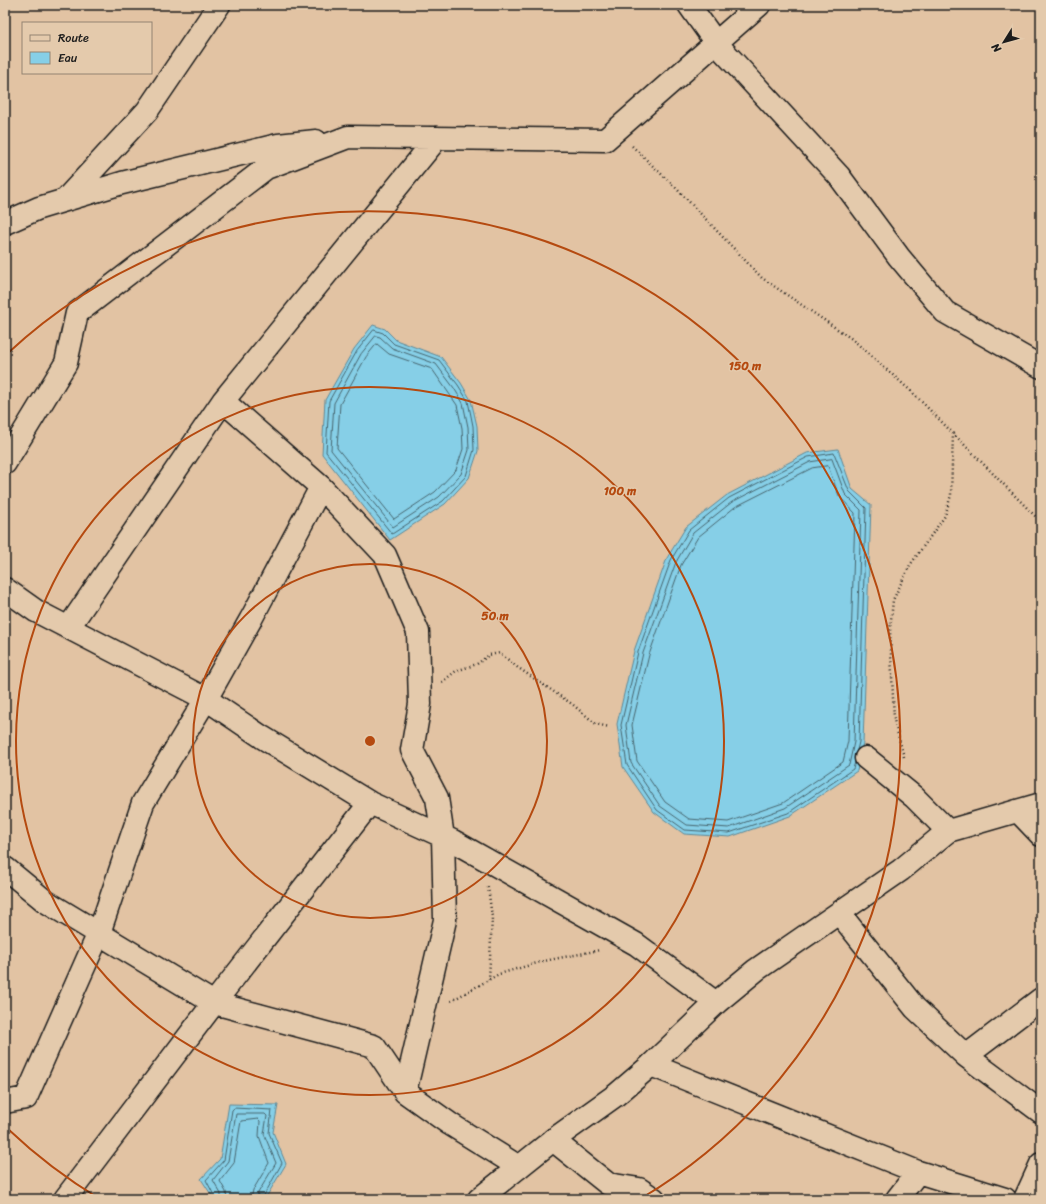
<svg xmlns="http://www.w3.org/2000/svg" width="1046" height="1204" viewBox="0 0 1046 1204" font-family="Sriracha,sans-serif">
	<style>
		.water { fill: #86cfe7; stroke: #5c8796 }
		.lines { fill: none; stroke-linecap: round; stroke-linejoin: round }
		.shore { stroke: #46646d; stroke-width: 1 }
		.street-casing { stroke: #1c1c1c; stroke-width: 25 }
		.secondary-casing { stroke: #1c1c1c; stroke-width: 25 }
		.path { stroke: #1c1c1c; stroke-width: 2.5; stroke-dasharray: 1 3; stroke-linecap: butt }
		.street { stroke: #e4caac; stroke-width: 22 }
		.secondary { stroke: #e4caac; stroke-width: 22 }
		.ring { fill: none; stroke: #b54a10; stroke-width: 2 }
		.centre { fill: #b54a10; stroke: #e4caac; stroke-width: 2 }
		.ring-label { font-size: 12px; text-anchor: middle; font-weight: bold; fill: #b54a10; stroke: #e4caac; stroke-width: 3; stroke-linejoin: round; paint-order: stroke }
	</style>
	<rect width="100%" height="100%" fill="#e2c3a3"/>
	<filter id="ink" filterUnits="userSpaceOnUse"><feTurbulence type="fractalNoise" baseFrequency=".025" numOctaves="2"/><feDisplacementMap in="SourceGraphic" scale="8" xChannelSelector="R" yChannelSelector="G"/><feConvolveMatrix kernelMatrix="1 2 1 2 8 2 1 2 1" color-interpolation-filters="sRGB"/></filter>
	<g filter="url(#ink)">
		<path class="water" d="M 373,325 L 385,329 L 396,340 L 441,357 L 461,383 L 471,400 L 477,426 L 478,451 L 469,478 L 445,504 L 390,540 L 322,454 L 325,400 L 354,349 Z
			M 838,449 L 852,489 L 871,505 L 863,743 L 857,771 L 790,816 L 730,837 L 684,834 L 654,812 L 623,767 L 617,724 L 634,651 L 667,558 L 686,527 L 727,495 L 807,453 Z
			M 229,1104 L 278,1105 L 273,1132 L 286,1164 L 265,1199 L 214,1199 L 201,1179 L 220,1159 Z"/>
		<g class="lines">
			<path class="shore" d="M 374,330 L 383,333 L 394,344 L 439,360 L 458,385 L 468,401 L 473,426 L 474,450 L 466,476 L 443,501 L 392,534 L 326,452 L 329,401 L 357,351 Z
				M 376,336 L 380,337 L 392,348 L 436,364 L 454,388 L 463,403 L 468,427 L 469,450 L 461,474 L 439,497 L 393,527 L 331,450 L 334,403 L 361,354 Z
				M 377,344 L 389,354 L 432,369 L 457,405 L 462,428 L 463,449 L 456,470 L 435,492 L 394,519 L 337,448 L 340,404 L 366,357 Z
				M 832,459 L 845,494 L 861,510 L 854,742 L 849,765 L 785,808 L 729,828 L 687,825 L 660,806 L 631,763 L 626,725 L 643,653 L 676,562 L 693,533 L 732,502 L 810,462 Z
				M 828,466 L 839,496 L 855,513 L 848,741 L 843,762 L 783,803 L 728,822 L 689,819 L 665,802 L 637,761 L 632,725 L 649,655 L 681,565 L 698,537 L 735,507 L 812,468 Z
				M 855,762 L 853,769 L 788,813 L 729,833 L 685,830 L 657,810 L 627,765 L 621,725 L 638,652 L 671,560 L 689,530 L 729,498 L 808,457 L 834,453 L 849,491 L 866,508 L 859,742 L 857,750
				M 216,1199 L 206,1180 L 224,1160 L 232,1110 L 234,1108 L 272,1110 L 269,1133 L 282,1163 L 262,1199
				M 221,1199 L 221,1194 L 213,1180 L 228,1161 L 236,1114 L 265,1114 L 267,1116 L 264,1134 L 276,1163 L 258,1193 L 257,1199
				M 227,1199 L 226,1192 L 220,1181 L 234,1163 L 241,1121 L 258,1119 L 260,1121 L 259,1136 L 269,1163 L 253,1190 L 251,1199"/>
			<defs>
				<path id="street" d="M 689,5 L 716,43 L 839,176 L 899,257 L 945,312 L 1041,367
					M 66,199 L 147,111 L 219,5
					M 5,223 L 39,208 L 122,183 L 278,145 L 316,141
					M 223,401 L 321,487 L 385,555 L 418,632 L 420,704 L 412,750 L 437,798 L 443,837 L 445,920 L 405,1092 L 450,1124 L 519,1167
					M 5,463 L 66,363 L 77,313 L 266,168 L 348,137 L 605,140 L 759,5
					M 5,589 L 36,611 L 206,699 L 262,737 L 370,803 L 453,841 L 636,944 L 716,1003
					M 69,627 L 223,401 L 437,138
					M 866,758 L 914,797 L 948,831
					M 1018,811 L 1041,835
					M 5,868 L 45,901 L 214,1003 L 374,1046 L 405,1092
					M 840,914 L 915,1008 L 966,1056 L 1041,999
					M 966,1056 L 1041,1112
					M 651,1065 L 918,1172 L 1005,1199
					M 5,1102 L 26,1098 L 99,933 L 143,803 L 206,699 L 251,619 L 321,487
					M 553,1140 L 608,1184 L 639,1189 L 654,1199
					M 65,1199 L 214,1003 L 370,803
					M 897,1199 L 918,1172
					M 1025,1199 L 1041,1164"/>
				<path id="secondary" d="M 479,1199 L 553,1140 L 616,1095 L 651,1065 L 716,1003 L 756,970 L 901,870 L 948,831 L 1041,804"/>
			</defs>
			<use href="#street" class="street-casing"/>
			<use href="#secondary" class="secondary-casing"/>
			<path class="path" d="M 632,146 L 675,187 L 762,278 L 852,339 L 912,392 L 1041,522
				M 442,682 L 456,671 L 477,664 L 489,655 L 500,653 L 517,667 L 572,704 L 596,724 L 609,727
				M 904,757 L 894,720 L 890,631 L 893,600 L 910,565 L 945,516 L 951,495 L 953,434
				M 488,887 L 492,917 L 489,980
				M 451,1001 L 499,974 L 544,961 L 600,950"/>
			<use href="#street" class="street"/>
			<use href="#secondary" class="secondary"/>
		</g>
	</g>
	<g class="ring">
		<circle cx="370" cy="741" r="177"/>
		<circle cx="370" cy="741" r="354"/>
		<path d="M100 1199A531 531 0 0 1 8 1129M8 353A531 531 0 1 1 640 1199"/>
	</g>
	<circle cx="370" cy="741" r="6" class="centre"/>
	<g class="ring-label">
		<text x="745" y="370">150 m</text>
		<text x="620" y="495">100 m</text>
		<text x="495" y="620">50 m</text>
	</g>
	<rect width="1046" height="1204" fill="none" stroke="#e4caac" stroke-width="20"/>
	<rect x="10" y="10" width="1026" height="1184" fill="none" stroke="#1c1c1c" stroke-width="1.5" filter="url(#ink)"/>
	<rect x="22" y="22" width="130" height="52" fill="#e4caac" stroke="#948472"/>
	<rect x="30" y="35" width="20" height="6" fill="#e4caac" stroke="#948472"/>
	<text x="58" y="42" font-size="12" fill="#1c1c1c">Route</text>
	<rect x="30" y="52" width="20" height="12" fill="#86cfe7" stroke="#948472"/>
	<text x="58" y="62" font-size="12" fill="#1c1c1c">Eau</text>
	<g transform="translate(1004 42) rotate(233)" stroke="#e4caac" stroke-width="3" paint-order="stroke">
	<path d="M0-3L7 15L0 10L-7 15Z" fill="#1c1c1c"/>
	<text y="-6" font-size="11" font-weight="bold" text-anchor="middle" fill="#1c1c1c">N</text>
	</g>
</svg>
